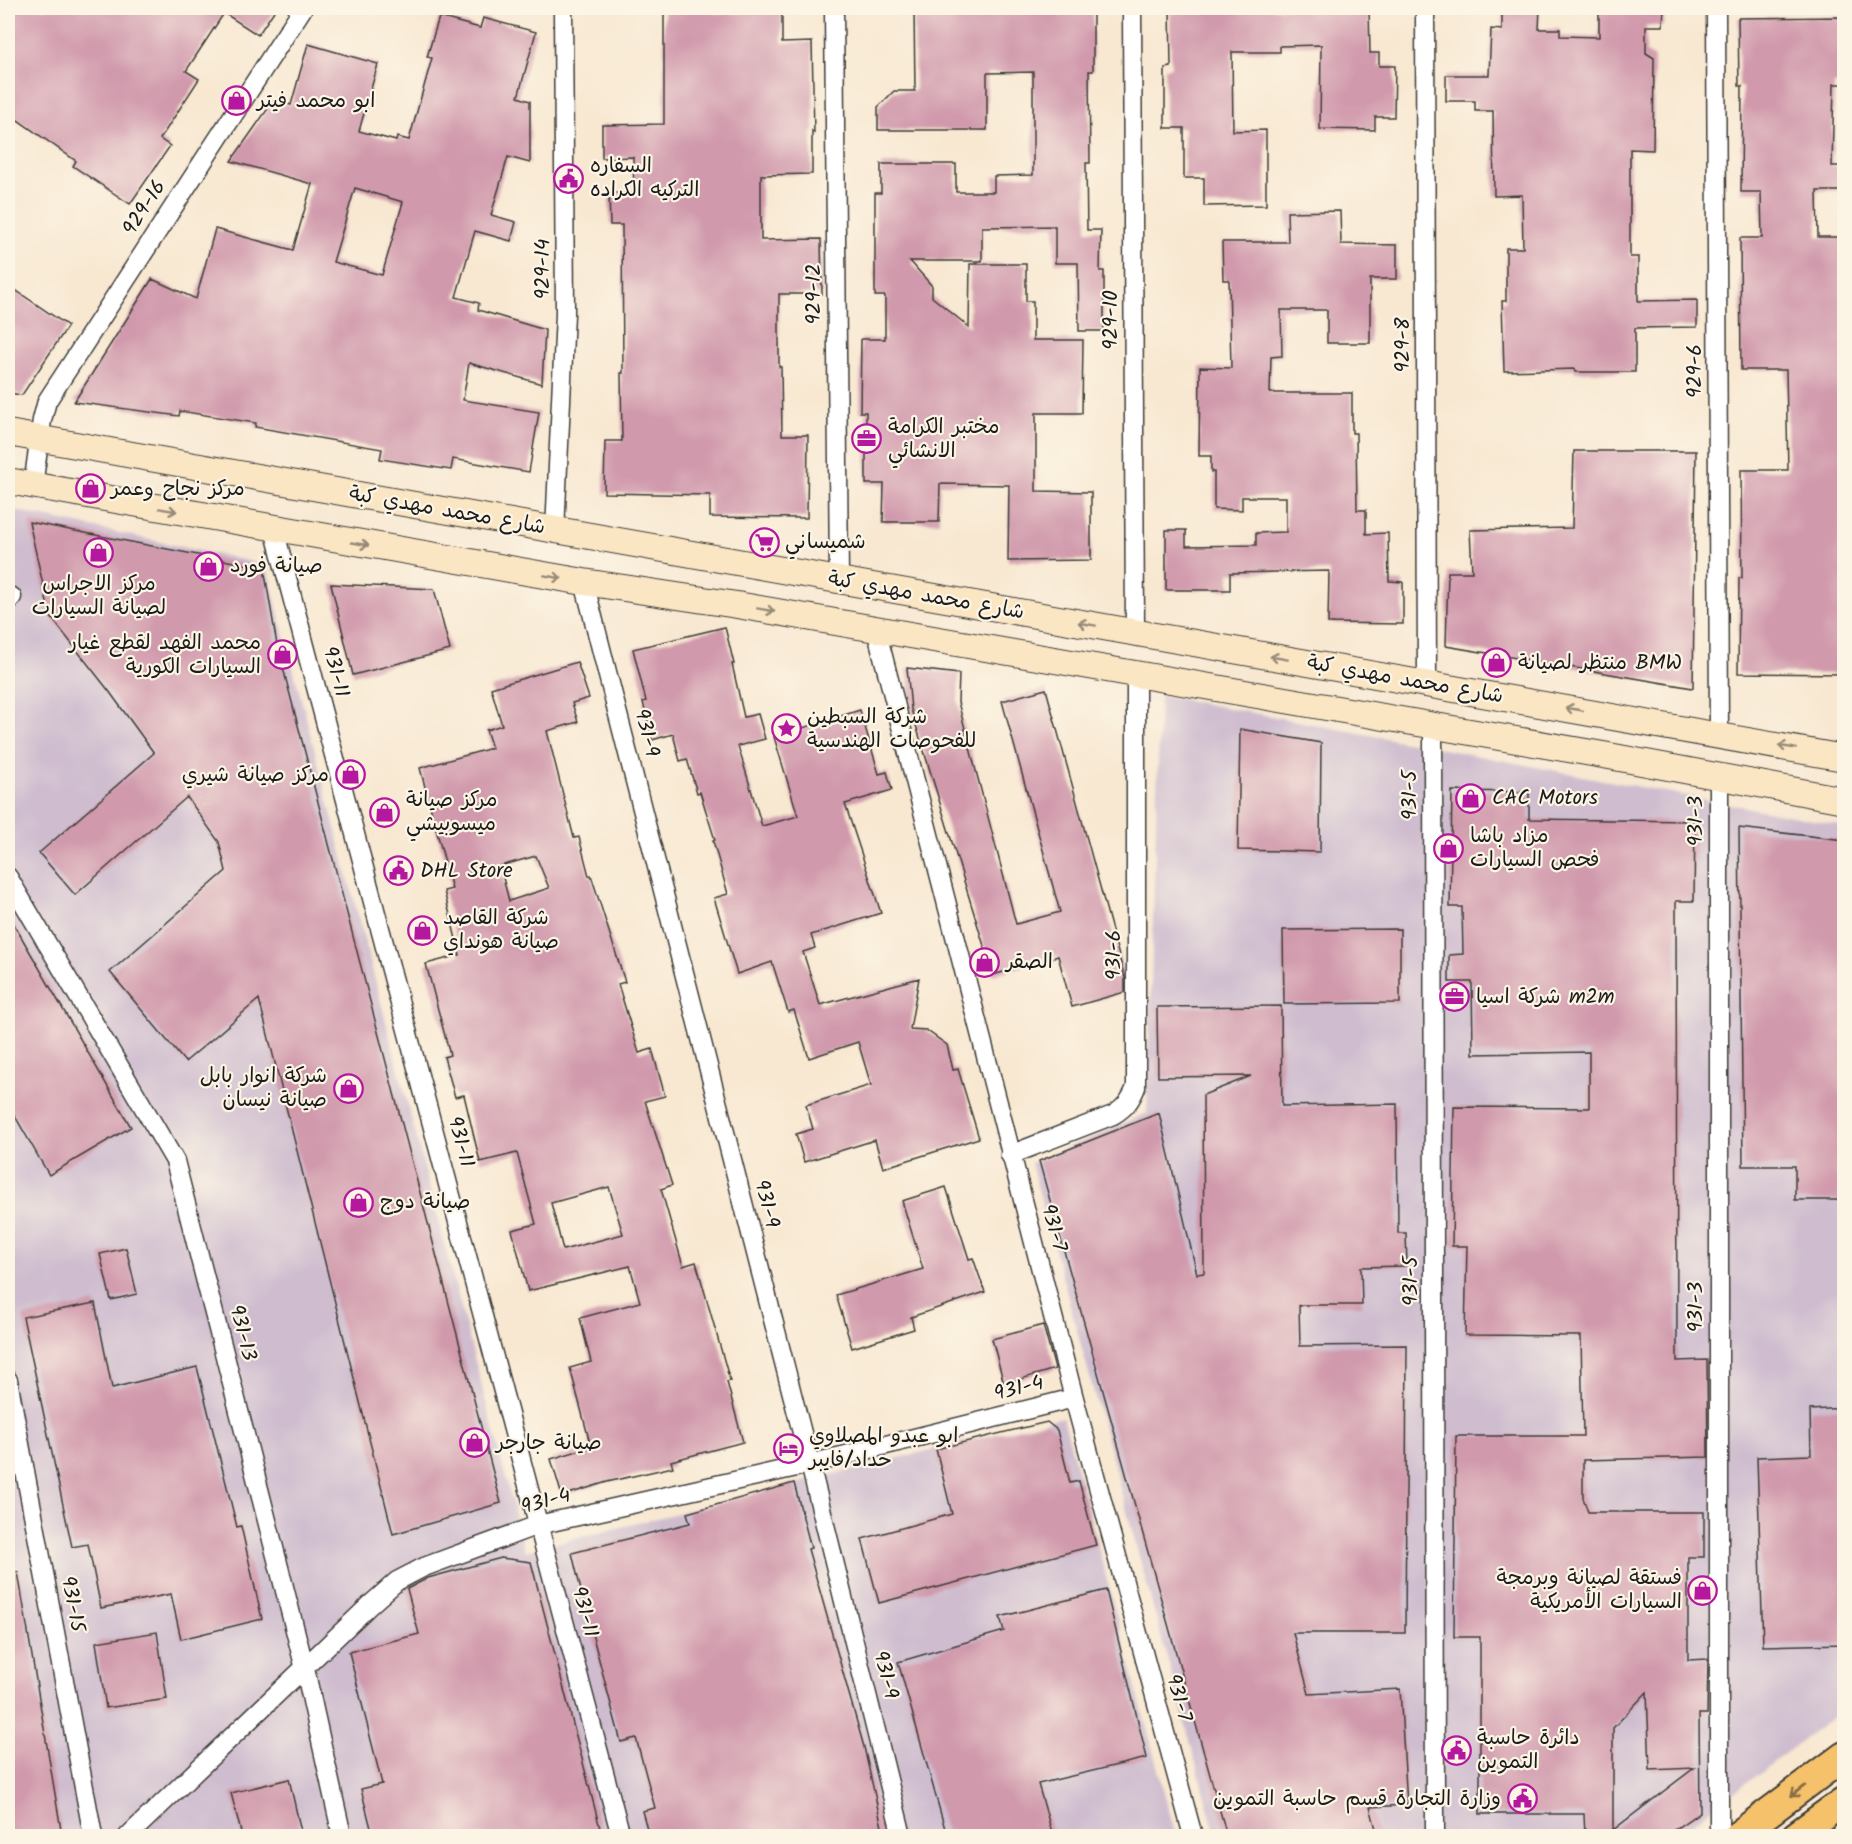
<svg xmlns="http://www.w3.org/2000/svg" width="1852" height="1844" viewBox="0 0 1852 1844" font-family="Kalam,'Playpen Sans Arabic',sans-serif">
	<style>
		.industrial { fill: #cfbdcf }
		.building { fill: #d099ac; fill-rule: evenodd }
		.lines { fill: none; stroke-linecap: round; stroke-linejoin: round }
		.street-casing { stroke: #3d3b37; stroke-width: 21 }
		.secondary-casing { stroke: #3d3b37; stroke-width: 28 }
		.primary-casing { stroke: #3d3b37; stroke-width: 32 }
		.street { stroke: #fff; stroke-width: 18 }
		.secondary { stroke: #fbe6c4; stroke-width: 26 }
		.primary { stroke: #f5c16b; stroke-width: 28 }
		.oneway { stroke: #978b78 }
		.oneway2 { stroke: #886e44 }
		.labels { text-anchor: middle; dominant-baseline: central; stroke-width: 4.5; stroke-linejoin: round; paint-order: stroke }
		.poi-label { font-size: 21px; fill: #1c1c1c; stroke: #fcf5e5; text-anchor: start }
		.street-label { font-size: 21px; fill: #1c1c1c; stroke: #fcf5e5 }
	</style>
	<rect width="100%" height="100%" fill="#fcf5e5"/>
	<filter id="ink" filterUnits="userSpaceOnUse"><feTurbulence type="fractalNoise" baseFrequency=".0167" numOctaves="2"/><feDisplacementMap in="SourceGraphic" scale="12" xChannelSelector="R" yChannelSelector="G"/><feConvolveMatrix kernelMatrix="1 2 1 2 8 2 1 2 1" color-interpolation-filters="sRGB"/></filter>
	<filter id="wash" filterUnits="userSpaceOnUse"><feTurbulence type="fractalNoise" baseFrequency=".008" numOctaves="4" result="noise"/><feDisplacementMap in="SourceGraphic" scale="24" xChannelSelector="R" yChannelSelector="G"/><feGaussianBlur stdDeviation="1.35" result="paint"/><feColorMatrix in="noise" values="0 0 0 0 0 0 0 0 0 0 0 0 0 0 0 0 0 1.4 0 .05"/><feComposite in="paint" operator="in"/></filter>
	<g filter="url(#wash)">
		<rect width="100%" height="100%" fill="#f8e8d2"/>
		<path class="industrial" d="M 8,509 L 266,565 L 525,1551 L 1063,1417 L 1176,1836 L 8,1836 Z
			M 1160,695 L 1844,826 L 1844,1709 L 1676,1836 L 1216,1836 L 1031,1163 L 1147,1113 Z"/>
		<g id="blocks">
			<path class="building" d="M 12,8 L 276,8 L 258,35 L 224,13 L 186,71 L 199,79 L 160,139 L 170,146 L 130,204 L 73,166 L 76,161 L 8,113 L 8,14 Z
				M 664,8 L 718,8 L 713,13 L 782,11 L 782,43 L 812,42 L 814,133 L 812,131 L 812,174 L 761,175 L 761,240 L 821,239 L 822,294 L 779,294 L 779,367 L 781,367 L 782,435 L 808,435 L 807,518 L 710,517 L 710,495 L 604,493 L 605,441 L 622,441 L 621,373 L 623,373 L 622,225 L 610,225 L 609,193 L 634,193 L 633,157 L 602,158 L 602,125 L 664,124 Z
				M 953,8 L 1093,8 L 1093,71 L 1089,71 L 1090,163 L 1086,163 L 1087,230 L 1101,230 L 1100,271 L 1104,271 L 1104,331 L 1079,331 L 1078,263 L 1055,263 L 1055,226 L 982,227 L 982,261 L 910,261 L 932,286 L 932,297 L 969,327 L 970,264 L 1026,264 L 1026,301 L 1033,301 L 1033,340 L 1083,340 L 1082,413 L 1036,413 L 1036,491 L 1091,492 L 1091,560 L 1008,561 L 1009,485 L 940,484 L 939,522 L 883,522 L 884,484 L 866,484 L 866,412 L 860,412 L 861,339 L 885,339 L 885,296 L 875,296 L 875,193 L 881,193 L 881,164 L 956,164 L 956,192 L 994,192 L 994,176 L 1033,175 L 1033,72 L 987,73 L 987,130 L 878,130 L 878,107 L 894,91 L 915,91 L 914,9 Z
				M 1170,8 L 1369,8 L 1370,53 L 1379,53 L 1379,66 L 1395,66 L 1394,117 L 1375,117 L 1375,130 L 1320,129 L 1321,45 L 1280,46 L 1280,52 L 1232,52 L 1233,131 L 1266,130 L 1266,205 L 1204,206 L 1204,178 L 1184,178 L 1184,128 L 1165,128 L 1165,68 L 1171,67 Z
				M 1502,8 L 1540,8 L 1539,29 L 1560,29 L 1560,36 L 1599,37 L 1599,8 L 1664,8 L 1663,26 L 1646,26 L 1646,53 L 1654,58 L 1653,150 L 1630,149 L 1630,257 L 1638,257 L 1638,301 L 1697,300 L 1697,327 L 1635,328 L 1635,372 L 1575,372 L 1574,369 L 1504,371 L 1502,301 L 1506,301 L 1506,248 L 1523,248 L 1522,195 L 1494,196 L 1493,111 L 1475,111 L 1475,101 L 1446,101 L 1446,75 L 1489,75 L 1491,29 L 1502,30 Z
				M 439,17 L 480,28 L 483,18 L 536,32 L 518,97 L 530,101 L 530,163 L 508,157 L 491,215 L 516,222 L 511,241 L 475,231 L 456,297 L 479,303 L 478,310 L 545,330 L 542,384 L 469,363 L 463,400 L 539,412 L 529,472 L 453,459 L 451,470 L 380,459 L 382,449 L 255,427 L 256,423 L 180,411 L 179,416 L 74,402 L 152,279 L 196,299 L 215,229 L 293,250 L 312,184 L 231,161 L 274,100 L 291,105 L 308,44 L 378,64 L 359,131 L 396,141 L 397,137 L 409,140 L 432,58 L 427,57 ZM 355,188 L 403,202 L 382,275 L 333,262 Z
				M 1845,17 L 1845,84 L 1834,84 L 1832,166 L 1845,166 L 1845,191 L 1817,191 L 1818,237 L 1845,237 L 1845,674 L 1738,673 L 1739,578 L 1742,578 L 1741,470 L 1788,470 L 1786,370 L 1741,370 L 1740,238 L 1762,238 L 1761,192 L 1741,192 L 1742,86 L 1739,86 L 1738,18 Z
				M 1340,211 L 1341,244 L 1397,245 L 1397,279 L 1370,279 L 1370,343 L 1327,343 L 1327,310 L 1281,310 L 1282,356 L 1271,357 L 1270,393 L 1352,393 L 1352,433 L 1356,433 L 1357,510 L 1366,510 L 1366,534 L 1388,533 L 1389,581 L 1403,582 L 1403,624 L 1328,623 L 1329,571 L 1230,573 L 1230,590 L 1166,590 L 1166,530 L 1186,530 L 1186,546 L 1256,545 L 1256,533 L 1286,532 L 1286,497 L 1242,497 L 1242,510 L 1214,509 L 1214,472 L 1211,472 L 1211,456 L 1199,456 L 1200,367 L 1231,368 L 1229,280 L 1223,280 L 1222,242 L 1288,242 L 1287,212 Z
				M 8,285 L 68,326 L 22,395 L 8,393 Z
				M 1574,451 L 1696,451 L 1693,688 L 1446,646 L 1448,572 L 1472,572 L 1470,530 L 1572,528 Z
				M 29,522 L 264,568 L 277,645 L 501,1503 L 393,1534 L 259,999 L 185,1062 L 110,972 L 226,871 L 219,842 L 187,797 L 75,895 L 39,853 L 154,753 L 109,691 L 50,616 Z
				M 331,584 L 434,589 L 450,650 L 353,675 Z
				M 725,627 L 734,664 L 732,664 L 744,717 L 758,714 L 765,739 L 738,746 L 762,826 L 798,816 L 774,737 L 860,710 L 879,774 L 887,772 L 892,790 L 845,804 L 881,913 L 811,935 L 815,948 L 803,952 L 820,1005 L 919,978 L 910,1029 L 926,1030 L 947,1045 L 953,1070 L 958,1069 L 979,1138 L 883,1168 L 875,1140 L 804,1162 L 796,1134 L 813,1129 L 806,1105 L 871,1085 L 858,1042 L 809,1058 L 794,1010 L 788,1012 L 772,962 L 737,974 L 714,898 L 728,894 L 713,841 L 715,840 L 700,792 L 697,793 L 687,759 L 680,761 L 673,734 L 652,740 L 643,702 L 646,701 L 633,649 Z
				M 577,662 L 589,698 L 572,703 L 578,722 L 547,731 L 574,838 L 579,837 L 589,876 L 591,875 L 625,982 L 618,984 L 639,1053 L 652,1049 L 665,1096 L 645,1101 L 672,1185 L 661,1189 L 683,1266 L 696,1262 L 730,1381 L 727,1382 L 743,1442 L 671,1461 L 673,1467 L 607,1482 L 562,1496 L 551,1459 L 591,1447 L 570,1368 L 591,1362 L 580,1318 L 640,1302 L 630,1266 L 528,1291 L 512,1230 L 536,1224 L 517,1153 L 480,1162 L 464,1095 L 455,1097 L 444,1057 L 450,1055 L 426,964 L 460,955 L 444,891 L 452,889 L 420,768 L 492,748 L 486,730 L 502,725 L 491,688 ZM 536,856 L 549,888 L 509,901 L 500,866 ZM 609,1187 L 623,1234 L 563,1250 L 551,1203 Z
				M 907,668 L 959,674 L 958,702 L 1016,924 L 1060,912 L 1002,701 L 1046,689 L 1125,978 L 1125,992 L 1072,1007 L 1058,956 L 993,975 L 911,709 Z
				M 1240,729 L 1321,743 L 1320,852 L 1238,850 Z
				M 1452,791 L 1529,792 L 1529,819 L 1695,821 L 1694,901 L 1676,901 L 1677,1361 L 1707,1360 L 1708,1457 L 1583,1460 L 1583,1498 L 1588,1512 L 1704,1512 L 1704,1557 L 1688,1557 L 1688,1660 L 1708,1659 L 1707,1714 L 1699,1714 L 1700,1812 L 1665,1836 L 1585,1836 L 1584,1814 L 1480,1814 L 1480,1637 L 1454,1637 L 1456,1436 L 1583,1436 L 1581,1336 L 1465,1335 L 1467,1246 L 1452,1246 L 1454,1107 L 1589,1108 L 1589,1052 L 1473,1054 L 1472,982 L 1449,982 L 1449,955 L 1463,954 L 1462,907 L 1450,907 ZM 1647,1692 L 1650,1770 L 1694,1768 L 1613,1830 L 1613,1728 Z
				M 1739,828 L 1845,840 L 1845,1200 L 1795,1200 L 1795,1166 L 1743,1166 Z
				M 8,914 L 131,1127 L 49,1175 L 8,1104 Z
				M 1400,929 L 1400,1003 L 1284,1004 L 1283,930 Z
				M 1281,1006 L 1282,1106 L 1397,1104 L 1398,1233 L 1406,1233 L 1407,1266 L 1361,1267 L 1362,1305 L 1299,1305 L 1300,1346 L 1407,1345 L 1405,1633 L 1293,1633 L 1309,1694 L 1400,1689 L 1407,1805 L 1370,1807 L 1378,1836 L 1227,1836 L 1039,1161 L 1159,1113 L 1197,1274 L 1204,1273 L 1203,1095 L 1251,1076 L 1158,1077 L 1157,1007 Z
				M 946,1187 L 969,1259 L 973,1258 L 985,1292 L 911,1317 L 914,1329 L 852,1348 L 836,1295 L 923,1269 L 902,1201 Z
				M 126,1248 L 137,1294 L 111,1300 L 100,1254 Z
				M 95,1303 L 112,1388 L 197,1367 L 237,1527 L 241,1526 L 262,1619 L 181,1639 L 171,1594 L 101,1608 L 88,1544 L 72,1547 L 23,1317 Z
				M 1043,1325 L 1055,1369 L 1004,1384 L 992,1339 Z
				M 1845,1408 L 1845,1644 L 1763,1646 L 1757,1457 L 1811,1455 L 1810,1410 Z
				M 1047,1422 L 1057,1430 L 1070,1483 L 1079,1481 L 1096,1545 L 879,1603 L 862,1539 L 952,1514 L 936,1449 Z
				M 794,1483 L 811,1548 L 808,1549 L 864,1747 L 884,1836 L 649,1836 L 642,1811 L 655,1808 L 636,1738 L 621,1742 L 586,1611 L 572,1553 L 690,1523 L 687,1513 Z
				M 501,1558 L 531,1562 L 602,1836 L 373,1836 L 361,1789 L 382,1784 L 349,1652 L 419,1634 L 407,1589 L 428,1578 Z
				M 18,1572 L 62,1836 L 8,1836 L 8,1573 Z
				M 1106,1590 L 1147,1758 L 1038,1784 L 1053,1836 L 947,1836 L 898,1662 L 1004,1631 L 1000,1617 Z
				M 157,1632 L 167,1699 L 106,1708 L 96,1642 Z
				M 289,1779 L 302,1836 L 242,1836 L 231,1793 Z"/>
		</g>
	</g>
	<g filter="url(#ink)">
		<use href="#blocks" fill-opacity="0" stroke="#3d3b37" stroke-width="1.5"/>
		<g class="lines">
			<defs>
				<path id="street" d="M 834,8 L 839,580
					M 1132,8 L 1135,633
					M 1425,8 L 1427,683
					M 1716,8 L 1719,735
					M 33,486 L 42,420 L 47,401 L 303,8
					M 274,529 L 621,1836
					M 555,531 L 565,314 L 563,8
					M 584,582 L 810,1464 L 902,1836
					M 8,602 L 12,597
					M 876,629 L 1074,1398 L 1193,1836
					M 1433,726 L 1435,1836
					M 8,877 L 175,1161 L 305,1669 L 342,1836
					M 1010,1155 L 1113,1115 C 1125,1108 1131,1100 1136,1087 L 1136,675
					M 8,1380 L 93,1836
					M 128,1836 L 371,1604 L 397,1581 L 424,1567 L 538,1525 L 810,1464 L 1074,1398
					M 1719,1836 L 1719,777"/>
				<path id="secondary" d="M 8,433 L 1844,758
					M 8,481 L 584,582 L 737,605 L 1609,756 L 1844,800"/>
				<path id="primary" d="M 1737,1836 L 1844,1756
					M 1796,1836 L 1844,1801"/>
			</defs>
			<use href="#street" class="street-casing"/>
			<use href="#secondary" class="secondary-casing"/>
			<use href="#primary" class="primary-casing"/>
			<use href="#street" class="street"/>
			<use href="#secondary" class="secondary"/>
			<use href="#primary" class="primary"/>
		</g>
		<defs><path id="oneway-shaft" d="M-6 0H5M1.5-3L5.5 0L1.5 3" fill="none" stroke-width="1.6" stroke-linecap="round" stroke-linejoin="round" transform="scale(1.5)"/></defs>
		<g class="oneway">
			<use href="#oneway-shaft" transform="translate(168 510) rotate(10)"/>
			<use href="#oneway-shaft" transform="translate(360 544) rotate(10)"/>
			<use href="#oneway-shaft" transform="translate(553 577) rotate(10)"/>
			<use href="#oneway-shaft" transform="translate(766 610) rotate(10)"/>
			<use href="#oneway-shaft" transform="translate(1087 624) rotate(-170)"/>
			<use href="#oneway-shaft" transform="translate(1279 658) rotate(-170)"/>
			<use href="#oneway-shaft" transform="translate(1574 709) rotate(-170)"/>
			<use href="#oneway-shaft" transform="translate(1787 747) rotate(-170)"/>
		</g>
		<use class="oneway2" href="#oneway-shaft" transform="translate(1798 1791) rotate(143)"/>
	</g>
	<defs>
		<symbol id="shop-ring" viewBox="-11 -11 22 22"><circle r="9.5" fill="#fcf5e5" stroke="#b5179e" stroke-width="1.5"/><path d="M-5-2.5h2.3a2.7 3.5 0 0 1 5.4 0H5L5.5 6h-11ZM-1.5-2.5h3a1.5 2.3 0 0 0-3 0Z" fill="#b5179e"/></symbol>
		<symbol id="civic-ring" viewBox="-11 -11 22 22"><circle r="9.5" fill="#fcf5e5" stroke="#b5179e" stroke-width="1.5"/><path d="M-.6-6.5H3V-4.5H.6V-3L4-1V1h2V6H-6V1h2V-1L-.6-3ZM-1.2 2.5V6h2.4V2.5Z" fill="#b5179e"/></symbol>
		<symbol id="office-ring" viewBox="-11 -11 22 22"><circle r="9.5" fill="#fcf5e5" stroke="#b5179e" stroke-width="1.5"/><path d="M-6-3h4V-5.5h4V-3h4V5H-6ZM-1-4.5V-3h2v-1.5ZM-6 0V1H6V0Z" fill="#b5179e"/></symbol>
		<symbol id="supermarket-ring" viewBox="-11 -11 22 22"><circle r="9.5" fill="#fcf5e5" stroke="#b5179e" stroke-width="1.5"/><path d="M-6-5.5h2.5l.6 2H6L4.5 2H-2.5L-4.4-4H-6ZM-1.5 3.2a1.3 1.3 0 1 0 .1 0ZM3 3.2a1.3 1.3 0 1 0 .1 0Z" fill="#b5179e"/></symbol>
		<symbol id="sight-ring" viewBox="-11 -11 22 22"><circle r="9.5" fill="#fcf5e5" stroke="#b5179e" stroke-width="1.5"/><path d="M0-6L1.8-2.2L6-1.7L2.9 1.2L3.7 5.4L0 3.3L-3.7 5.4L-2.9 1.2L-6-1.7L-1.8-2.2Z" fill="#b5179e"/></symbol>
		<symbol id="hotel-ring" viewBox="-11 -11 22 22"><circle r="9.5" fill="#fcf5e5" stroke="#b5179e" stroke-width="1.5"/><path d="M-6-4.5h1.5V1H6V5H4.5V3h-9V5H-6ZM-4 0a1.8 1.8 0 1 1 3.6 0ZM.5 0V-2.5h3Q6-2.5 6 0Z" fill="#b5179e"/></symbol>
	</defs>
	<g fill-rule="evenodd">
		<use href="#shop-ring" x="220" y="84" width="33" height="33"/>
		<use href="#civic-ring" x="552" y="162" width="33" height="33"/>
		<use href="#office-ring" x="850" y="422" width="33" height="33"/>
		<use href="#shop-ring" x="74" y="472" width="33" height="33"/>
		<use href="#supermarket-ring" x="748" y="526" width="33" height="33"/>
		<use href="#shop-ring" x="82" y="536" width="33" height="33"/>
		<use href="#shop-ring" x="192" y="550" width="33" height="33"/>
		<use href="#shop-ring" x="266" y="638" width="33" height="33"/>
		<use href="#shop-ring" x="1480" y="646" width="33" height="33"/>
		<use href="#sight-ring" x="770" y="712" width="33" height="33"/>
		<use href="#shop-ring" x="334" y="758" width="33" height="33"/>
		<use href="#shop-ring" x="1454" y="782" width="33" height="33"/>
		<use href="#shop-ring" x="368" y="796" width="33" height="33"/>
		<use href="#shop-ring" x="1432" y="832" width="33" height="33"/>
		<use href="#civic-ring" x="382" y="854" width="33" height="33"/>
		<use href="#shop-ring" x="406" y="914" width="33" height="33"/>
		<use href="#shop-ring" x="968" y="946" width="33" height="33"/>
		<use href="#office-ring" x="1438" y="980" width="33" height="33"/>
		<use href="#shop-ring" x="332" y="1072" width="33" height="33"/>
		<use href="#shop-ring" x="342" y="1186" width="33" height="33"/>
		<use href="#shop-ring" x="458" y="1426" width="33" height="33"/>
		<use href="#hotel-ring" x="772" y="1432" width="33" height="33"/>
		<use href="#shop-ring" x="1686" y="1574" width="33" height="33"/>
		<use href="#civic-ring" x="1440" y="1734" width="33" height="33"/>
		<use href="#civic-ring" x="1506" y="1782" width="33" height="33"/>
	</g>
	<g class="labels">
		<g class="poi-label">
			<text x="257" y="101">ابو محمد فيتر</text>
			<text x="590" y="166">السفاره<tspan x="590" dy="24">التركيه الكراده</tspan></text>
			<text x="888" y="427">مختبر الكرامة<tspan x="888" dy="24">الانشائي</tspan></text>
			<text x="111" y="489">مركز نجاح وعمر</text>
			<text x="785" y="542">شميساني</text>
			<text x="230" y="566">صيانة فورد</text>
			<text x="99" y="584" text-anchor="middle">مركز الاجراس<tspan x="99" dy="24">لصيانة السيارات</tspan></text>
			<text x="261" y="643" text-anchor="end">محمد الفهد لقطع غيار<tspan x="261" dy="24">السيارات الكورية</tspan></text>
			<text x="1518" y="663">منتظر لصيانة BMW</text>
			<text x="807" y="717">شركة السبطين<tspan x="807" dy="24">للفحوصات الهندسية</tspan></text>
			<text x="329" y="775" text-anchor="end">مركز صيانة شيري</text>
			<text x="1492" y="798">CAC Motors</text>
			<text x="406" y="800">مركز صيانة<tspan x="406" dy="24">ميسوبيشي</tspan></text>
			<text x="1470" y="836">مزاد باشا<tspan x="1470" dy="24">فحص السيارات</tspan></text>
			<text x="420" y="871">DHL Store</text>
			<text x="443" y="918">شركة القاصد<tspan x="443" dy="24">صيانة هونداي</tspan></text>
			<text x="1006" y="962">الصقر</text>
			<text x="1476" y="997">شركة اسيا m2m</text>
			<text x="327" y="1076" text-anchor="end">شركة انوار بابل<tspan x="327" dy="24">صيانة نيسان</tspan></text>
			<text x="380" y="1202">صيانة دوج</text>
			<text x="809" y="1436">ابو عبدو المصلاوي<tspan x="809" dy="24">حداد/فايبر</tspan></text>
			<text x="496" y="1443">صيانة جارجر</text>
			<text x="1682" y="1578" text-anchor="end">فستقة لصيانة وبرمجة<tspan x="1682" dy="24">السيارات الأمريكية</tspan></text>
			<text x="1477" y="1738">دائرة حاسبة<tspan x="1477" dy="24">التموين</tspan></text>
			<text x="1501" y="1799" text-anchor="end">وزارة التجارة قسم حاسبة التموين</text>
		</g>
		<g class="street-label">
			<text transform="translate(145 208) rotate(-57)">929-16</text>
			<text transform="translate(543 269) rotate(-90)">929-14</text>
			<text transform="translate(814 294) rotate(-90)">929-12</text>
			<text transform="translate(1111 320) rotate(-90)">929-10</text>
			<text transform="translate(1403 345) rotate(-90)">929-8</text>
			<text transform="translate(1695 371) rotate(-90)">929-6</text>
			<text transform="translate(447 511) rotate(10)">شارع محمد مهدي كبة</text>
			<text transform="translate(926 596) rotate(10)">شارع محمد مهدي كبة</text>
			<text transform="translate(335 672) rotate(75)">931-11</text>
			<text transform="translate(1405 680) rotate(10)">شارع محمد مهدي كبة</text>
			<text transform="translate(646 733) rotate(76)">931-9</text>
			<text transform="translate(1410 795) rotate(-90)">931-5</text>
			<text transform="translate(1696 821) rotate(-90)">931-3</text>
			<text transform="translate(1114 955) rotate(-90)">931-6</text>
			<text transform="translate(460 1142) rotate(75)">931-11</text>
			<text transform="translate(766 1204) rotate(76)">931-9</text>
			<text transform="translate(1053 1228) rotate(75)">931-7</text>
			<text transform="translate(1411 1281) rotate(-90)">931-5</text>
			<text transform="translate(1696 1307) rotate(-90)">931-3</text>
			<text transform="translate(242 1333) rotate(76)">931-13</text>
			<text transform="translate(1019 1389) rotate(-14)">931-4</text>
			<text transform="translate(546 1502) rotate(-15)">931-4</text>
			<text transform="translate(72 1604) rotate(79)">931-15</text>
			<text transform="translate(584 1612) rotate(75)">931-11</text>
			<text transform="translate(885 1675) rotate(76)">931-9</text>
			<text transform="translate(1178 1698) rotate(75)">931-7</text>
		</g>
	</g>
	<rect width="1852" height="1844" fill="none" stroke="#fcf5e5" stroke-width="30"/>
</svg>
